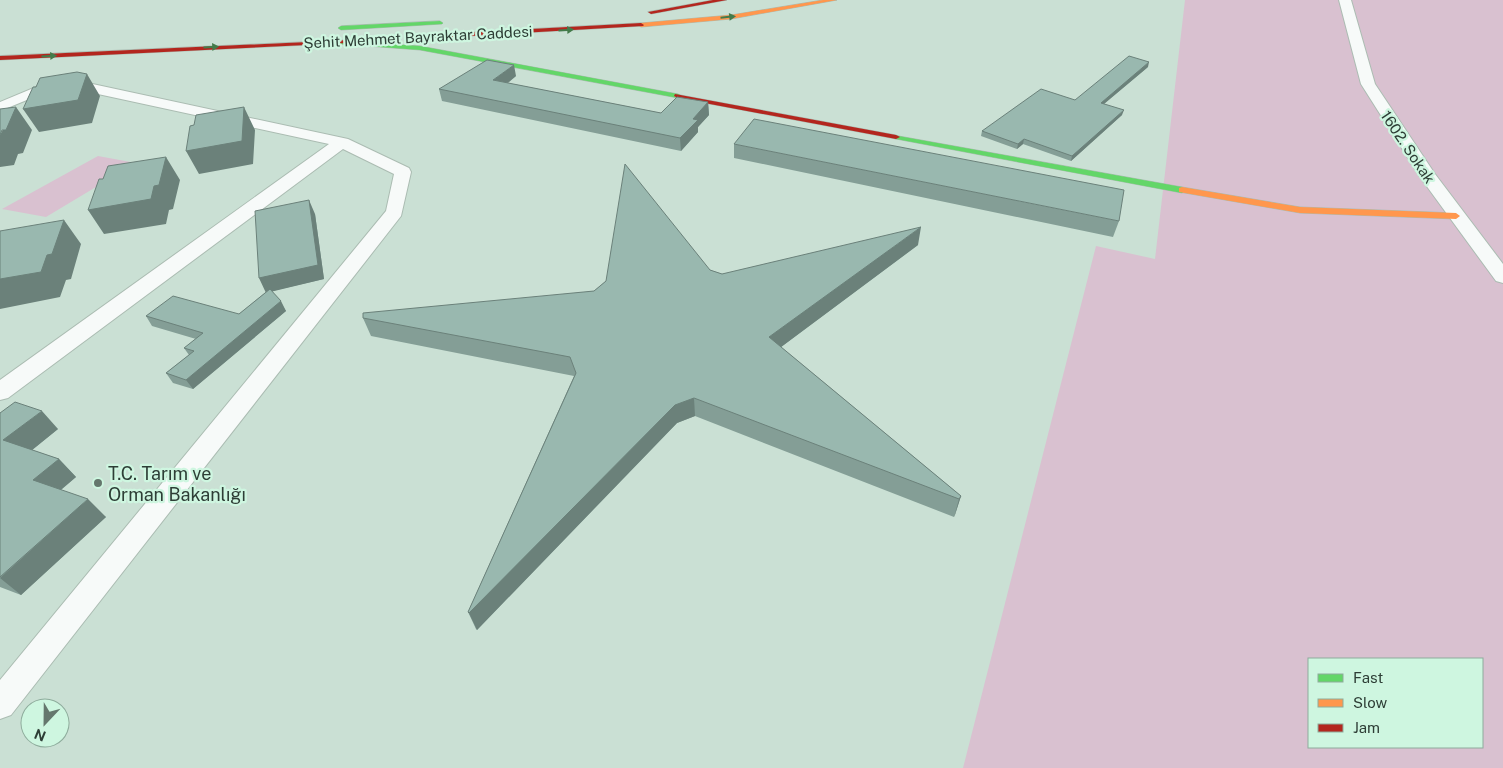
<svg xmlns="http://www.w3.org/2000/svg" width="1503" height="768" viewBox="0 0 1503 768" font-family="'Public Sans',sans-serif">
	<style>
		.green { fill: #d9c1d0; fill-rule: evenodd }
		.lines { fill: none; stroke-linecap: round; stroke-linejoin: round }
		.street-casing { stroke: #abbcb2; stroke-width: 2 }
		.fast-casing { stroke: #abbcb2; stroke-width: 1 }
		.slow-casing { stroke: #abbcb2; stroke-width: 1 }
		.jam-casing { stroke: #abbcb2; stroke-width: 1 }
		.street { fill: #f7faf9; fill-rule: evenodd }
		.fast { fill: #63d668; fill-rule: evenodd }
		.slow { fill: #ff974d; fill-rule: evenodd }
		.jam { fill: #b3261e; fill-rule: evenodd }
		.wall { fill: #849e96 }
		.shaded-wall { fill: #6b817a }
		.building { fill: #99b8af; stroke: #6b817a }
		.oneway { fill: #437b4a }
		.poi-dot { fill: #65776d; stroke: #cef6e0; stroke-width: 2 }
		.labels { text-anchor: middle; dominant-baseline: central; stroke-width: 4.5; stroke-linejoin: round; paint-order: stroke }
		.far-street-label { font-size: 15px; fill: #2e3e36; stroke: #cef6e0 }
		.poi-label { font-size: 18px; fill: #2e3e36; stroke: #cef6e0; text-anchor: start }
	</style>
	<rect width="100%" height="100%" fill="#cae0d4"/>
	<path class="green" d="M 1185,0 L 1503,0 L 1503,768 L 963,768 L 1096,246 L 1155,259 ZM 1309,659 L 1482,659 L 1482,747 L 1309,747 Z
		M 98,156 L 136,163 L 46,217 L 2,209 Z"/>
	<g class="lines">
		<defs>
			<path id="street" d="M 1339,0 L 1351,0 L 1375,84 L 1435,174 L 1503,264 L 1503,283 L 1496,281 L 1420,177 L 1361,84 Z
				M 60,77 L 348,139 L 409,168 L 411,172 L 401,216 L 11,715 L 0,719 L 0,680 L 386,211 L 394,174 L 343,149 L 8,398 L 0,400 L 0,380 L 329,144 L 61,86 L 0,111 L 0,102 Z"/>
			<path id="fast" d="M 440,21 L 443,23 L 442,24 L 341,30 L 338,28 L 341,26 Z
				M 329,40 L 420,46 L 678,94 L 682,96 L 678,98 L 420,50 L 327,43 L 326,42 Z
				M 893,135 L 1182,187 L 1186,190 L 1182,193 L 896,139 L 892,137 Z"/>
			<path id="slow" d="M 823,0 L 837,0 L 731,19 L 641,27 L 638,25 L 641,23 L 731,15 Z
				M 1182,187 L 1300,207 L 1456,213 L 1460,216 L 1456,219 L 1300,213 L 1179,192 L 1179,188 Z"/>
			<path id="jam" d="M 713,0 L 727,0 L 651,14 L 648,12 Z
				M 641,23 L 644,25 L 643,26 L 418,39 L 415,37 L 418,35 Z
				M 350,40 L 351,41 L 348,43 L 0,60 L 0,56 Z
				M 675,94 L 896,135 L 900,137 L 896,139 L 678,98 L 674,96 Z"/>
		</defs>
		<use href="#street" class="street-casing"/>
		<use href="#fast" class="fast-casing"/>
		<use href="#slow" class="slow-casing"/>
		<use href="#jam" class="jam-casing"/>
		<use href="#street" class="street"/>
		<use href="#fast" class="fast"/>
		<use href="#slow" class="slow"/>
		<use href="#jam" class="jam"/>
	</g>
	<path class="wall" d="M 1148,67 L 1104,104 L 1122,115 L 1071,161 L 1023,144 L 1017,149 L 981,136 L 982,131 L 1075,100 Z
		M 516,76 L 508,83 L 661,113 L 708,102 L 709,115 L 698,127 L 698,132 L 681,151 L 442,101 L 439,89 Z
		M 734,144 L 1119,221 L 1113,237 L 734,158 Z
		M 315,214 L 324,279 L 272,291 L 286,311 L 193,389 L 173,383 L 166,373 L 189,355 L 184,348 L 196,339 L 152,326 L 146,316 L 239,314 L 266,292 Z
		M 918,245 L 781,347 L 961,496 L 954,517 L 695,416 L 677,423 L 477,630 L 476,629 L 468,612 L 574,376 L 371,336 L 363,318 L 594,291 L 606,281 L 710,270 L 722,274 Z
		M 0,413 L 58,429 L 32,450 L 59,459 L 76,477 L 61,490 L 106,517 L 21,595 L 0,587 Z"/>
	<path class="shaded-wall" d="M 1149,62 L 1148,67 L 1099,108 L 1101,103 Z
		M 514,65 L 516,76 L 496,92 L 493,80 Z
		M 87,74 L 100,96 L 92,123 L 39,132 L 23,109 Z
		M 708,102 L 709,115 L 698,127 L 698,132 L 681,151 L 680,138 L 693,119 Z
		M 16,107 L 32,130 L 23,153 L 18,154 L 14,165 L 0,167 L 0,135 Z
		M 244,107 L 255,130 L 253,164 L 199,174 L 186,151 Z
		M 1124,110 L 1122,115 L 1071,161 L 1072,156 Z
		M 1024,139 L 1023,144 L 1017,149 L 1018,144 Z
		M 166,157 L 180,180 L 173,209 L 169,210 L 166,224 L 104,234 L 88,210 L 154,186 Z
		M 309,200 L 315,214 L 324,279 L 266,293 L 259,278 Z
		M 64,220 L 81,244 L 71,279 L 66,280 L 60,297 L 0,309 L 0,279 L 47,255 Z
		M 921,227 L 918,245 L 769,356 L 769,337 Z
		M 281,301 L 286,311 L 193,389 L 186,380 Z
		M 694,398 L 695,416 L 677,423 L 477,630 L 469,613 L 675,405 Z
		M 42,411 L 58,429 L 21,459 L 3,440 Z
		M 59,459 L 76,477 L 51,498 L 33,480 Z
		M 961,496 L 955,515 L 954,517 L 959,499 Z
		M 88,499 L 106,517 L 21,595 L 0,578 Z"/>
	<path class="building" d="M 1129,56 L 1149,62 L 1101,103 L 1124,110 L 1072,156 L 1024,139 L 1018,144 L 982,131 L 1041,89 L 1075,100 Z
		M 487,60 L 514,65 L 493,80 L 661,113 L 677,97 L 708,102 L 693,119 L 698,120 L 680,138 L 439,89 Z
		M 77,72 L 87,74 L 78,100 L 23,109 L 33,87 L 36,87 L 40,78 Z
		M 16,107 L 6,130 L 2,130 L 0,135 L 0,109 Z
		M 244,107 L 242,141 L 186,151 L 190,126 L 194,125 L 196,115 Z
		M 754,119 L 1124,190 L 1119,221 L 734,144 Z
		M 166,157 L 159,185 L 154,186 L 151,199 L 88,210 L 99,179 L 103,179 L 108,166 Z
		M 625,164 L 710,270 L 722,274 L 921,227 L 769,337 L 961,496 L 959,499 L 694,398 L 675,405 L 469,613 L 468,612 L 576,373 L 570,357 L 363,318 L 363,313 L 594,291 L 606,281 Z
		M 309,200 L 318,265 L 259,278 L 255,211 Z
		M 64,220 L 52,254 L 47,255 L 41,272 L 0,279 L 0,231 Z
		M 270,289 L 281,301 L 186,380 L 166,373 L 194,351 L 184,348 L 203,333 L 146,316 L 173,296 L 239,314 Z
		M 15,402 L 42,411 L 3,440 L 59,459 L 33,480 L 88,499 L 0,577 L 0,413 Z"/>
	<defs><path id="oneway-solid" d="M-6-.8H1V-3.2L6.5 0L1 3.2V.8H-6Z" transform="scale(1.25)"/></defs>
	<g class="oneway">
		<use href="#oneway-solid" transform="translate(728 17) rotate(-6)"/>
		<use href="#oneway-solid" transform="translate(566 30) rotate(-3)"/>
		<use href="#oneway-solid" transform="translate(211 47) rotate(-3)"/>
		<use href="#oneway-solid" transform="translate(49 56) rotate(-3)"/>
	</g>
	<circle class="poi-dot" cx="98" cy="483" r="5"/>
	<g class="labels">
		<g class="far-street-label">
			<text transform="translate(418 37) rotate(-3)">Şehit Mehmet Bayraktar Caddesi</text>
			<text transform="translate(1408 147) rotate(56)">1602. Sokak</text>
		</g>
		<g class="poi-label">
			<text x="108" y="473">T.C. Tarım ve<tspan x="108" dy="21">Orman Bakanlığı</tspan></text>
		</g>
	</g>
	<rect x="1308" y="658" width="175" height="90" fill="#cef6e0" stroke="#8eac9c"/>
	<rect x="1318" y="674" width="25" height="8" fill="#63d668" stroke="#8eac9c"/>
	<text x="1353" y="683" font-size="15" fill="#2e3e36">Fast</text>
	<rect x="1318" y="699" width="25" height="8" fill="#ff974d" stroke="#8eac9c"/>
	<text x="1353" y="708" font-size="15" fill="#2e3e36">Slow</text>
	<rect x="1318" y="724" width="25" height="8" fill="#b3261e" stroke="#8eac9c"/>
	<text x="1353" y="733" font-size="15" fill="#2e3e36">Jam</text>
	<g transform="translate(45 723) rotate(202)"><circle r="24" fill="#cef6e0" stroke="#8eac9c"/>
	<path d="M0-4L9 19L0 12L-9 19Z" fill="#65776d"/>
	<text y="-8" font-size="14" font-weight="bold" text-anchor="middle" fill="#2e3e36">N</text>
	</g>
</svg>
